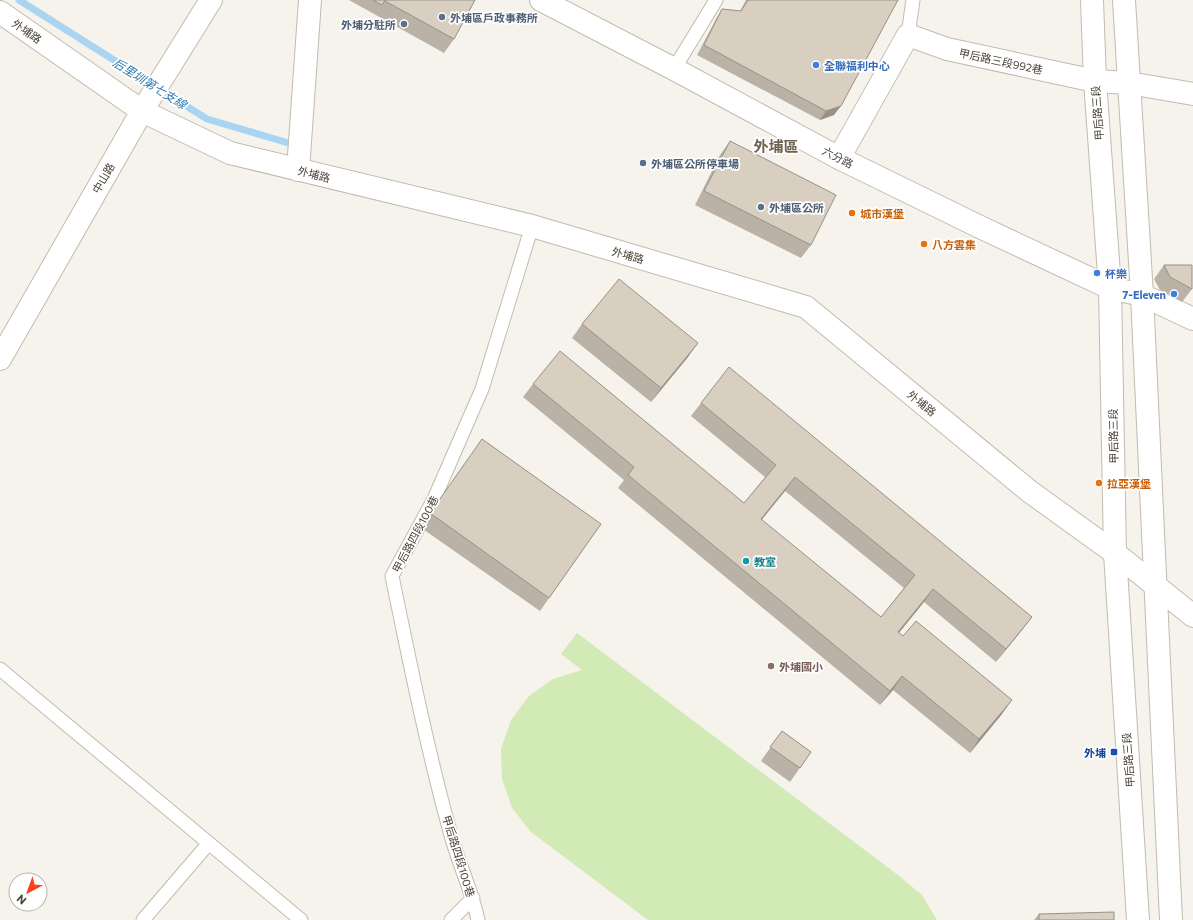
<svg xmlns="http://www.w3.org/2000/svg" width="1193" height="920" viewBox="0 0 1193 920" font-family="Commissioner,'Noto Sans TC',sans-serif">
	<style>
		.green { fill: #d2eab5 }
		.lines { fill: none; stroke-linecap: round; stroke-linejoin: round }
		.stream { stroke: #a9d4f2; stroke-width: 7 }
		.service-casing { stroke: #c2bbae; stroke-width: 15 }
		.minor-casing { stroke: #c2bbae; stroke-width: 24 }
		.tertiary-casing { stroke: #c2bbae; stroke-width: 24 }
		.service { stroke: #fff; stroke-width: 13 }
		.minor { stroke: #fff; stroke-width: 22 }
		.tertiary { stroke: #fff; stroke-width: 22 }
		.wall { fill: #bab2a6; fill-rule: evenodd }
		.shaded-wall { fill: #979187 }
		.building { fill: #d8cfc1; stroke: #979187; fill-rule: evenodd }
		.service-dot { fill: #5c6f8a; stroke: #fff; stroke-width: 1.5 }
		.shop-dot { fill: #3f7fe0; stroke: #fff; stroke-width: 1.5 }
		.food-dot { fill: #e8710a; stroke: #fff; stroke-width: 1.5 }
		.culture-dot { fill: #0f9aa8; stroke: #fff; stroke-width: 1.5 }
		.education-dot { fill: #8d6e63; stroke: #fff; stroke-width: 1.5 }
		.transit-dot { fill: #1a4fb4; stroke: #fff; stroke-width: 1.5 }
		.labels { text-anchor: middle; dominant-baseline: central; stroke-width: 3.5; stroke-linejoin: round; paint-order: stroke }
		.service-label { font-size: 11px; font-weight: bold; fill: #4e5e75; stroke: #fff; text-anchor: start }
		.street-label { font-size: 11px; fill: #4b4439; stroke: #fff }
		.shop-label { font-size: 11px; font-weight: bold; fill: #366cbe; stroke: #fff; text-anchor: start }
		.food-label { font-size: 11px; font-weight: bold; fill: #c56008; stroke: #fff; text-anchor: start }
		.culture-label { font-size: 11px; font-weight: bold; fill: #0d838f; stroke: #fff; text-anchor: start }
		.education-label { font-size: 11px; font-weight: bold; fill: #785e54; stroke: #fff; text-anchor: start }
		.transit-label { font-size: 11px; font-weight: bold; fill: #164399; stroke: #fff; text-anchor: end }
		.water-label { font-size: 12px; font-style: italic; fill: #2e7ab2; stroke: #fff }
		.district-label { font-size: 15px; font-weight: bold; fill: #6e6250; stroke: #fff }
	</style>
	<rect width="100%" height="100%" fill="#f6f3ec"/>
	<path class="green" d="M 577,633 L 898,875 L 922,895 L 937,920 L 648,920 L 531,832 L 512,808 L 502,779 L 501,749 L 511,720 L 529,696 L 553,679 L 582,670 L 561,654 Z"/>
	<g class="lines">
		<path class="stream" d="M 19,0 L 207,119 L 292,144"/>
		<defs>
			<path id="service" d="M 908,35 L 913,0
				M 674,69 L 716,0
				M 0,669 L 301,920
				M 143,920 L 209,843
				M 451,920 L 473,898
				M 478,920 C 472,892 460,866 452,839 C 428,753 410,664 392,576 L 434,499 L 482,389 L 532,226"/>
			<path id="minor" d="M 0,12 L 142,111 L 230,153 L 532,226 L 806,307 L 1029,491 L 1115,553 L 1193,616
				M 839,158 L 908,35 L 947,49 L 1095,81 L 1129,83 L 1193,94
				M 298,170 L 310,0"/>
			<path id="tertiary" d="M 541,0 L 674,69 L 839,158 L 980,227 L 1110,288 L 1142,295 L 1193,319
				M 1092,0 L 1095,81 L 1110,288 L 1115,553 L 1138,920
				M 1124,0 L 1142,295 L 1171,920
				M 0,359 L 142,111 L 211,0"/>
		</defs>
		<use href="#service" class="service-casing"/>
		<use href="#minor" class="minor-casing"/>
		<use href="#tertiary" class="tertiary-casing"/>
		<use href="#service" class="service"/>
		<use href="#minor" class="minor"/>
		<use href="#tertiary" class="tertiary"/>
	</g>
	<path class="wall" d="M 349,0 L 475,0 L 454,39 L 444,53 Z
		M 746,0 L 898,0 L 834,115 L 820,120 L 697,55 L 716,19 L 722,9 L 740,11 Z
		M 730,141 L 811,245 L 801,258 L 695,205 L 720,155 Z
		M 1164,265 L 1192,289 L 1182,302 L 1160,290 L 1154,279 Z
		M 582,324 L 688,357 L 651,402 L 572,338 Z
		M 533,384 L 744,503 L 765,477 L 691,416 L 701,403 L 1032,617 L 1022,630 L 996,662 L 924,602 L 899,633 L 1002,714 L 970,753 L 893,690 L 880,705 L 618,488 L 624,480 L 523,397 ZM 785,491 L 904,588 L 881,617 L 761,520 Z
		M 430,513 L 601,524 L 540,611 L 420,527 Z
		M 782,731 L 811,752 L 790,782 L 761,761 Z
		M 1039,914 L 1114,920 L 1034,920 Z"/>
	<path class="shaded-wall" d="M 841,106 L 834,115 L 820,120 L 826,111 Z
		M 698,343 L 688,357 L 651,402 L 661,388 Z
		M 795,477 L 785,491 L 751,533 L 761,519 Z
		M 933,589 L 924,602 L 888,646 L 898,632 Z
		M 1032,617 L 1022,630 L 996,662 L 1006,649 Z
		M 902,676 L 893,690 L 880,705 L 890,691 Z
		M 1012,700 L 1002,714 L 970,753 L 979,739 Z"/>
	<path class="building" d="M 373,0 L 385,0 L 382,5 Z
		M 385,0 L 475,0 L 454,39 L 385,1 Z
		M 748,0 L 898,0 L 841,106 L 826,111 L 704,45 L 722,9 L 741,11 Z
		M 730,141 L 836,195 L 811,245 L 704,191 Z
		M 1164,265 L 1192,265 L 1192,289 L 1170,277 Z
		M 619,279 L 698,343 L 661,388 L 582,324 Z
		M 560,351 L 744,503 L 776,465 L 701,403 L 729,367 L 1032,617 L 1006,649 L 933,589 L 898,632 L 903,636 L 916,621 L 1012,700 L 979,739 L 902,676 L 890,691 L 628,475 L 634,467 L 533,384 ZM 795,477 L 915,575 L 881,617 L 761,519 Z
		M 482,439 L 601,524 L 549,598 L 430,513 Z
		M 782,731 L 811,752 L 800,768 L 770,747 Z
		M 1114,912 L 1114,920 L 1039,920 L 1039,914 Z"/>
	<g class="service-dot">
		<circle cx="442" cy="17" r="4"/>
		<circle cx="404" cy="24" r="4"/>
		<circle cx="643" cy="163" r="4"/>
		<circle cx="761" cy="207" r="4"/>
	</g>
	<g class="shop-dot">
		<circle cx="816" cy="65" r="4"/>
		<circle cx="1097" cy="273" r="4"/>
		<circle cx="1174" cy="294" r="4"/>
	</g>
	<g class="food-dot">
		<circle cx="852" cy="213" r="4"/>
		<circle cx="924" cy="244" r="4"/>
		<circle cx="1099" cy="483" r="4"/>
	</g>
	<circle class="culture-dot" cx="746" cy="561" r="4"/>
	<circle class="education-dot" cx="771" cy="666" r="4"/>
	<rect class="transit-dot" x="1110" y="748" width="8" height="8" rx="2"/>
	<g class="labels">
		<g class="service-label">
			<text x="450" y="17">外埔區戶政事務所</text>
			<text x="396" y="24" text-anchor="end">外埔分駐所</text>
			<text x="651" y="163">外埔區公所停車場</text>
			<text x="769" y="207">外埔區公所</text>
		</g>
		<g class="street-label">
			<text transform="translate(27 31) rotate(35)">外埔路</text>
			<text transform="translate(1001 61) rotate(12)">甲后路三段992巷</text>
			<text transform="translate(1097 113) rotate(-94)">甲后路三段</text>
			<text transform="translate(838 157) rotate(27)">六分路</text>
			<text transform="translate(314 174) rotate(14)">外埔路</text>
			<text transform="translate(103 178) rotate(-60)">中山路</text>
			<text transform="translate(628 255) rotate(16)">外埔路</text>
			<text transform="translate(922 403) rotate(39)">外埔路</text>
			<text transform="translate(1113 436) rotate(-91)">甲后路三段</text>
			<text transform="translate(415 534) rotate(-62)">甲后路四段100巷</text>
			<text transform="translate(1128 760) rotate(-94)">甲后路三段</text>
			<text transform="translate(459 856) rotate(73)">甲后路四段100巷</text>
		</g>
		<g class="shop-label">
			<text x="824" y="65">全聯福利中心</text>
			<text x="1105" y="273">杯樂</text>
			<text x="1166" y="294" text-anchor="end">7-Eleven</text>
		</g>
		<g class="food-label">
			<text x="860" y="213">城市漢堡</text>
			<text x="932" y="244">八方雲集</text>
			<text x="1107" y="483">拉亞漢堡</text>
		</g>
		<g class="culture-label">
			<text x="754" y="561">教室</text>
		</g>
		<g class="education-label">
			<text x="779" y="666">外埔國小</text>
		</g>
		<g class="transit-label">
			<text x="1106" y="752">外埔</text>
		</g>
		<g class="water-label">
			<text transform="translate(150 83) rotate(32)">后里圳第七支線</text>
		</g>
		<g class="district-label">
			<text x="776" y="146">外埔區</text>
		</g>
	</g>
	<g transform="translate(28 892) rotate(221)"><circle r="19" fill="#ffffff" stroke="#b7b4b0"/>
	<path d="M0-3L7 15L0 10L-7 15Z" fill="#fc3f1d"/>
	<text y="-6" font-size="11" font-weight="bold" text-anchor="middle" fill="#4b4439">N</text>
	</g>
</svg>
